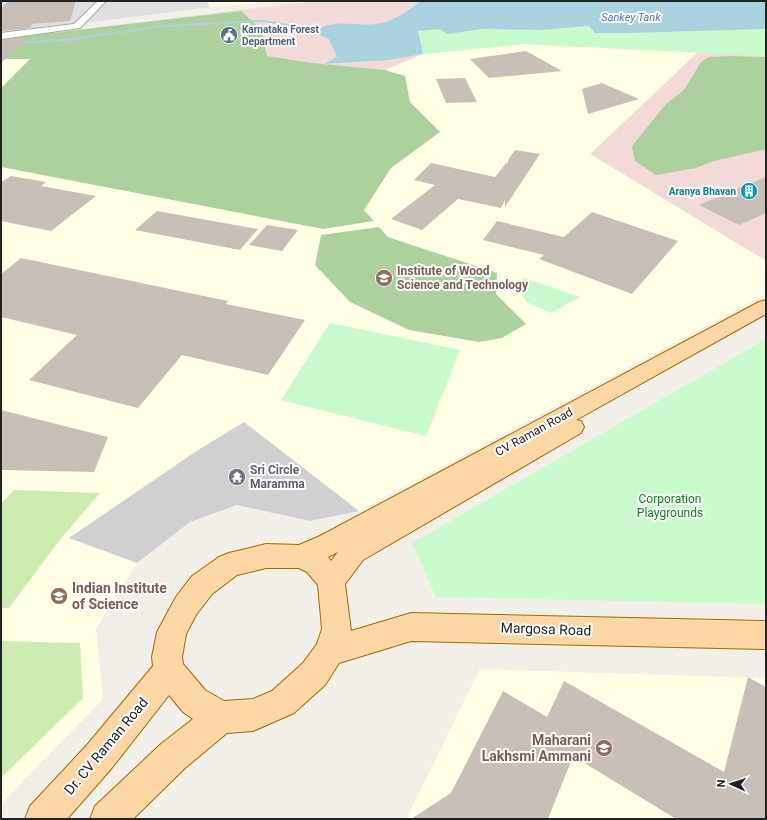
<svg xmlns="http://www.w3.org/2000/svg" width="767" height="820" viewBox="0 0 767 820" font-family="Roboto,sans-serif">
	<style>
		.residential { fill: #e0dfdf }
		.commercial { fill: #f2dad9 }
		.education { fill: #ffffe5 }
		.religious { fill: #d0d0d0 }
		.grass { fill: #cdebb0 }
		.forest { fill: #add19e }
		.park { fill: #c8facc }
		.water { fill: #aad3df }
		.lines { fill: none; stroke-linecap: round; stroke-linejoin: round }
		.stream { fill: #aad3df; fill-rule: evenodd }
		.building { fill: #c7bfb8 }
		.street-casing { stroke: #a9a9a9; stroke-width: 2 }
		.primary-casing { stroke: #a06b00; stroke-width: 2 }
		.street { fill: #fff; fill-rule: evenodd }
		.primary { fill: #fcd6a4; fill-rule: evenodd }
		.labels { text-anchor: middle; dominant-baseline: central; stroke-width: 4; stroke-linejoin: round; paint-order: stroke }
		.far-service-label { font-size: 10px; font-weight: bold; fill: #4e5e75; stroke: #fff; text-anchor: start }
		.far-culture-label { font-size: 10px; font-weight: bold; fill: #0d838f; stroke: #fff; text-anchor: end }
		.far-water-label { font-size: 11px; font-style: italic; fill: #4a7aab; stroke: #fff }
		.education-label { font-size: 12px; font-weight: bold; fill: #785e54; stroke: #fff; text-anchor: start }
		.street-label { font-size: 12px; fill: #222; stroke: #fff }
		.worship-label { font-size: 12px; font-weight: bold; fill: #5b616d; stroke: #fff; text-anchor: start }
		.park-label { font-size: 12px; fill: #0c8416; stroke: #fff }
		.near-education-label { font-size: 14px; font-weight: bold; fill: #785e54; stroke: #fff; text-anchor: start }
		.near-street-label { font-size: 14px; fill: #222; stroke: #fff }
	</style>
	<rect width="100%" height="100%" fill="#f2efe9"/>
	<path class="residential" d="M 1,1 L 207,1 L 210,7 L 1,34 Z"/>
	<path class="commercial" d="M 314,1 L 420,1 L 394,20 L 418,31 L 423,54 L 385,70 L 30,59 L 1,39 Z
		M 698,52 L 766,56 L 766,261 L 590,154 Z"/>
	<path class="education" d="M 207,1 L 254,1 L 255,3 L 210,7 Z
		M 524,44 L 698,52 L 590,154 L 766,261 L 766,294 L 359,511 L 244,423 L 70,537 L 137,563 L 96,629 L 103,699 L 1,804 L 1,59 L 31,58 L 20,70 L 385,70 L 423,54 Z
		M 480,669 L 766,678 L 766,819 L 406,819 Z"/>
	<path class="religious" d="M 244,422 L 359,511 L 310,521 L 237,505 L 190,522 L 137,563 L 69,538 L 198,450 Z"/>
	<path class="grass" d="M 14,490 L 100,493 L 58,542 L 9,608 L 1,608 L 1,504 Z
		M 1,641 L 80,643 L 83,698 L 1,778 Z"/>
	<path class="forest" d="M 241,11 L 262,30 L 267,56 L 311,63 L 385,70 L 405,76 L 410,102 L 440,132 L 391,168 L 364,210 L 374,221 L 323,229 L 1,167 L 1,88 L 30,59 L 1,59 L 1,39 Z
		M 730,56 L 766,57 L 766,149 L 714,161 L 696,168 L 656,175 L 635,161 L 632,146 L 666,104 L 684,90 L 701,62 L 709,57 Z
		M 379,227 L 388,237 L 497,273 L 496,294 L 526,324 L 502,338 L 479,342 L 409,330 L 350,302 L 315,265 L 321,235 Z"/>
	<path class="park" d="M 589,26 L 631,33 L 766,29 L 766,56 L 524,44 L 423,54 L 418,31 L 440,29 L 447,34 L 483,29 L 541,30 Z
		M 524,278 L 580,297 L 551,313 L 526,302 L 517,286 Z
		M 330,323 L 460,350 L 426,436 L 281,400 Z
		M 766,339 L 766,604 L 436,597 L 412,543 Z"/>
	<path class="water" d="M 407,1 L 766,1 L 766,29 L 631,33 L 595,33 L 589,26 L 541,30 L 483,29 L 447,34 L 440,29 L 418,31 L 423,54 L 388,60 L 324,64 L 337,57 L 329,39 L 315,33 C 329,17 356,27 375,24 C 393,22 406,12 419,2 Z"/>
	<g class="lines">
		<path class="stream" d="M 263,20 L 329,31 L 327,32 L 263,22 L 164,27 L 66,41 L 1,45 L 1,43 L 66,39 L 164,25 Z"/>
	</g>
	<path class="building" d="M 8,1 L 76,1 L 70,21 L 32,24 L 30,28 L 1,31 L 1,9 Z
		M 26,37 L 23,43 L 1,63 L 1,40 Z
		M 526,51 L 562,71 L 489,78 L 470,59 Z
		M 465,78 L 477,102 L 446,103 L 436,79 Z
		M 602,83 L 639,99 L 588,114 L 582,89 Z
		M 515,150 L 540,154 L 505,207 L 505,200 L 501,208 L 458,199 L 422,230 L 391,219 L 435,185 L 414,180 L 431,163 L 495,177 L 507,162 L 508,164 L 508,160 Z
		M 11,176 L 46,182 L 41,186 L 96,196 L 51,231 L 1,221 L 1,182 Z
		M 766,177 L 766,213 L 739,225 L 699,205 Z
		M 157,211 L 258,229 L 240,250 L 135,230 Z
		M 592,212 L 678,241 L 632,294 L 539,259 L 544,255 L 483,240 L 497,221 L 564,237 Z
		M 267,225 L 298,230 L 282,251 L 249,245 Z
		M 21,258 L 228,301 L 226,304 L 305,320 L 268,375 L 182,355 L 138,408 L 29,380 L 77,335 L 1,317 L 1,274 Z
		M 1,410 L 108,437 L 94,472 L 1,470 Z
		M 748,677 L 766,687 L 766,819 L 676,819 L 573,756 L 548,819 L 411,819 L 451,793 L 503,691 L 547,717 L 564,681 L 724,772 Z"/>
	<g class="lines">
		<defs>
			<path id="street" d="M 98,1 L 106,1 L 80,28 L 1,39 L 1,33 L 74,24 Z"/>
			<path id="primary" d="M 766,300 L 766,314 L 576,420 L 581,421 L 584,427 L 581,433 L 363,560 L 345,584 L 351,631 L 411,613 L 766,621 L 766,649 L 411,641 L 339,663 L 325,685 L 294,713 L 253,731 L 227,733 L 185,768 L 133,819 L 90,819 L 95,806 L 161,744 L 193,719 L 183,712 L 169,695 L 111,769 L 67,819 L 25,819 L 30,806 L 87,745 L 153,666 L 152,657 L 157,632 L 176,597 L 192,576 L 219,557 L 229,553 L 266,544 L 299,545 L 320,536 L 759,302 ZM 338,552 L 331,561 L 328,557 ZM 266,568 L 299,568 L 307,572 L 318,585 L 322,629 L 317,644 L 303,663 L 272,691 L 253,699 L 224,701 L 205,690 L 183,664 L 182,657 L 186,634 L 196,615 L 212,594 L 237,575 Z"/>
		</defs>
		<use href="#street" class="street-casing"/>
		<use href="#primary" class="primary-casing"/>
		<use href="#street" class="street"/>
		<use href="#primary" class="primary"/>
	</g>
	<defs>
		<symbol id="civic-disc" viewBox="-11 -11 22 22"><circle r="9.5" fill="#5c6f8a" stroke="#fff"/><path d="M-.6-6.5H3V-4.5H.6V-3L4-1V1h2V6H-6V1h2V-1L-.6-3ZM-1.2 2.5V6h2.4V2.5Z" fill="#fff"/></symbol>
		<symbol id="building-disc" viewBox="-11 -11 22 22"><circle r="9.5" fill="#0f9aa8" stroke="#fff"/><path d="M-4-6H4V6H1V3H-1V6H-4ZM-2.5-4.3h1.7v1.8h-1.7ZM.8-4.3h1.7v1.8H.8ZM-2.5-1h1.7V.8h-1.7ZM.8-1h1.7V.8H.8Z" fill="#fff"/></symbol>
		<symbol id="university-disc" viewBox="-11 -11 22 22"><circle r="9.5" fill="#8d6e63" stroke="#fff"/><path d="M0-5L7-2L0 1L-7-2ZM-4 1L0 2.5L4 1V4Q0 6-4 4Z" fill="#fff"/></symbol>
		<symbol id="temple-disc" viewBox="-11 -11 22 22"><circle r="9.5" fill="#6b7280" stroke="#fff"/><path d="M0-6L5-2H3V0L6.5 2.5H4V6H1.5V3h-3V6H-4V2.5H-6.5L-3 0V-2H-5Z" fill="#fff"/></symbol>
	</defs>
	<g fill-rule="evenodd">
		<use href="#civic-disc" x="219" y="25" width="20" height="20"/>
		<use href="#building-disc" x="739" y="181" width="20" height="20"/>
		<use href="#university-disc" x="374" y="268" width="20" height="20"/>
		<use href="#temple-disc" x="227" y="467" width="20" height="20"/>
		<use href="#university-disc" x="49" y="586" width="20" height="20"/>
		<use href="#university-disc" x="594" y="738" width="20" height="20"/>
	</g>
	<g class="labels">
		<g class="far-service-label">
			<text x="242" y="29">Karnataka Forest<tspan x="242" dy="12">Department</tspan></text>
		</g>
		<g class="far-culture-label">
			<text x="736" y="191">Aranya Bhavan</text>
		</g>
		<g class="far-water-label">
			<text x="631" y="17">Sankey Tank</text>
		</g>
		<g class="education-label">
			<text x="397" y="271">Institute of Wood<tspan x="397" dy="14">Science and Technology</tspan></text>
		</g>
		<g class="street-label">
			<text transform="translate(534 432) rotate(-29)">CV Raman Road</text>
		</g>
		<g class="worship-label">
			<text x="250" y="470">Sri Circle<tspan x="250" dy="14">Maramma</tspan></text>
		</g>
		<g class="park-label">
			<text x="670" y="499">Corporation<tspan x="670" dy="14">Playgrounds</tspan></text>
		</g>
		<g class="near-education-label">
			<text x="72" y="588">Indian Institute<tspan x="72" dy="16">of Science</tspan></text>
			<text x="591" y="740" text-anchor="end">Maharani<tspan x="591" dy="16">Lakhsmi Ammani</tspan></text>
		</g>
		<g class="near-street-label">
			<text transform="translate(546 629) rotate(2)">Margosa Road</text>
			<text transform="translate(106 746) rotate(-50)">Dr. CV Raman Road</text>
		</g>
	</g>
	<rect width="767" height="820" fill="none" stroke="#222222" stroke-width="4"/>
	<g transform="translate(731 784) rotate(273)" stroke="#ffffff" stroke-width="3" paint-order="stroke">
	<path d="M0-3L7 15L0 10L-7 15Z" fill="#222222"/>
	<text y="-6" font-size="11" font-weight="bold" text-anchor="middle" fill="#222222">N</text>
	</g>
</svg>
